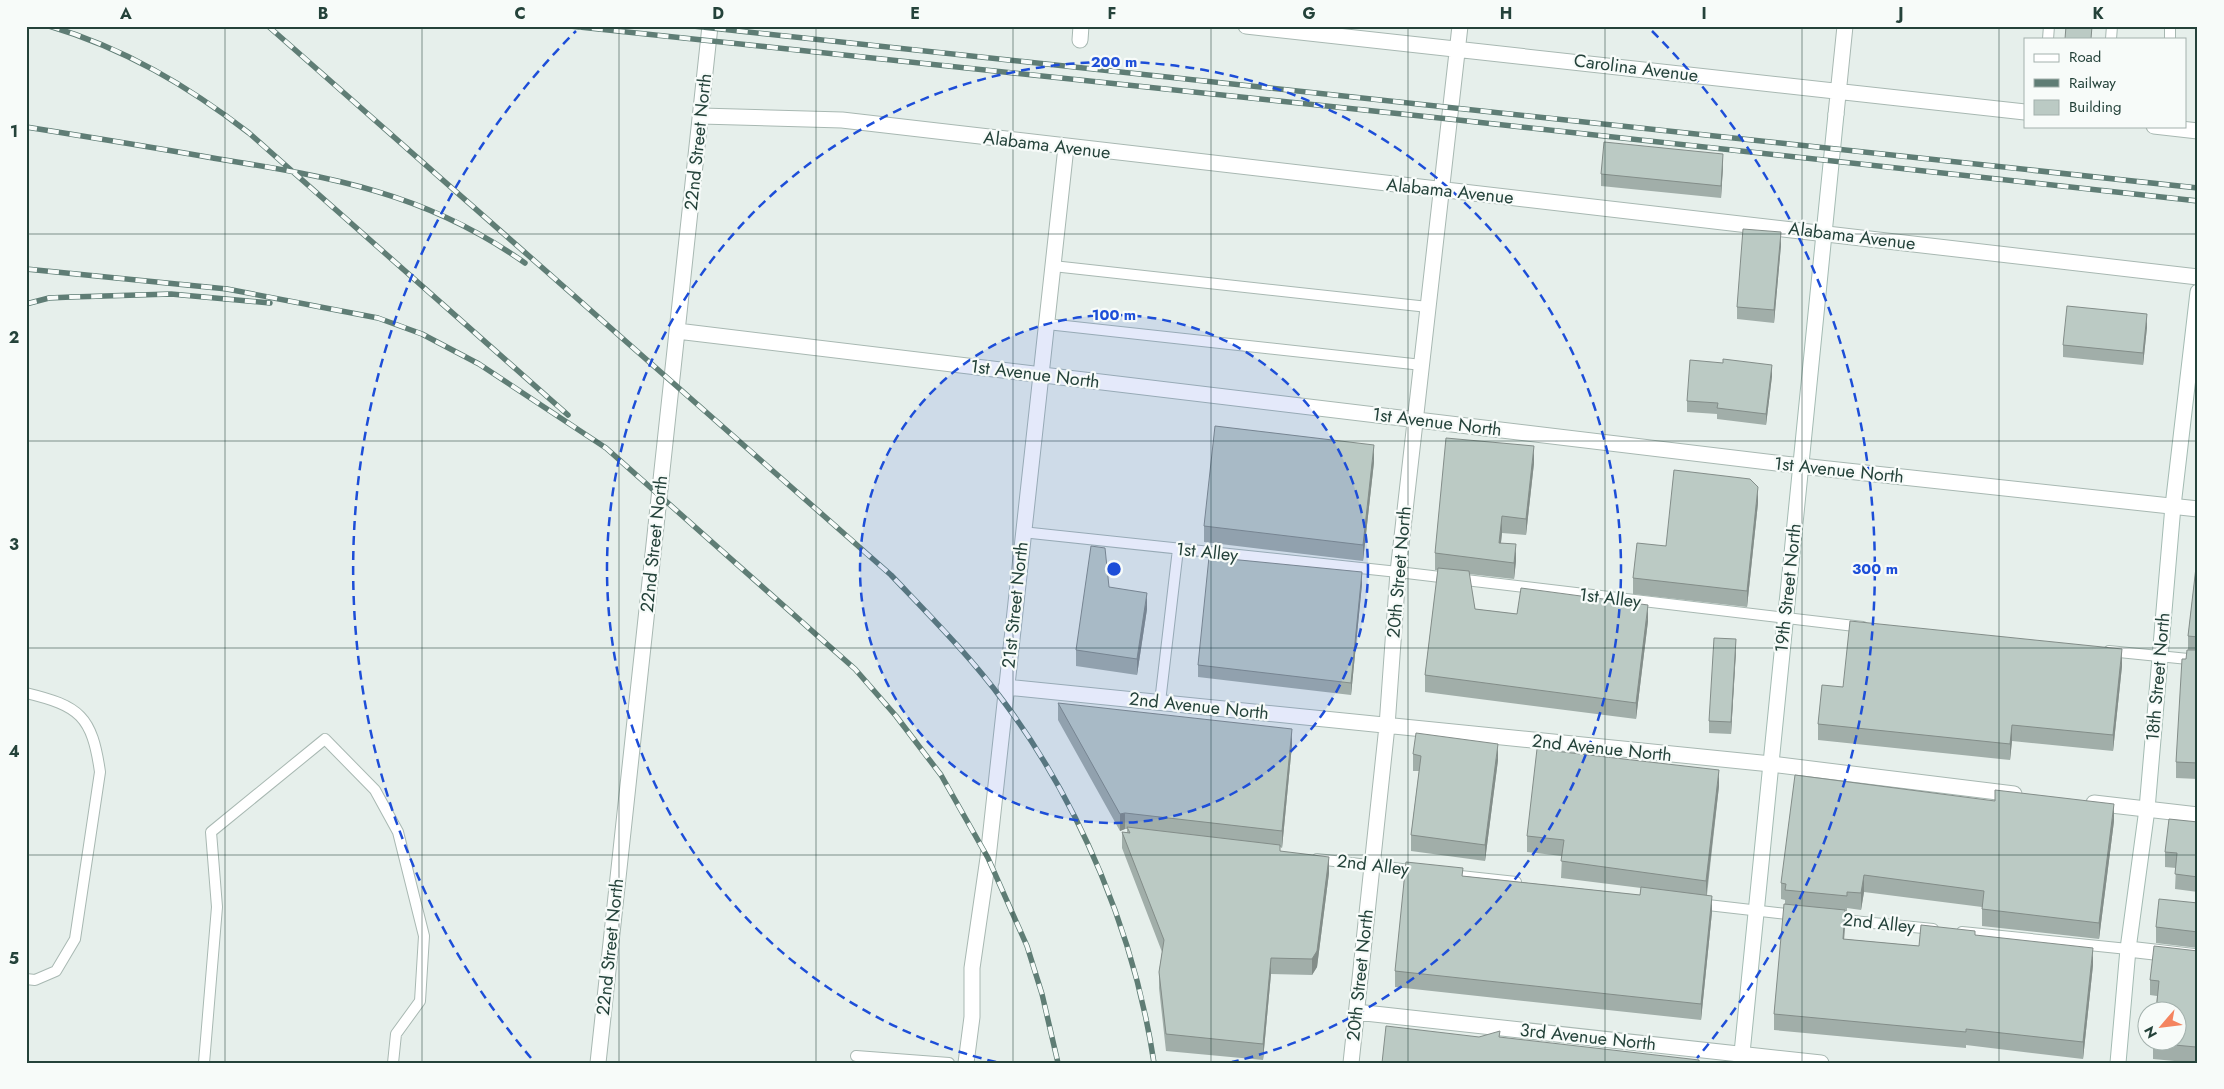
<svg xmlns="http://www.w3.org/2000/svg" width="2224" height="1089" viewBox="0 0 2224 1089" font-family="Jost,sans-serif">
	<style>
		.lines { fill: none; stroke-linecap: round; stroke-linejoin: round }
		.lane-casing { stroke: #a8b8b2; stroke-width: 12 }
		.street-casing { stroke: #a8b8b2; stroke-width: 17 }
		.secondary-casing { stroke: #a4bbb3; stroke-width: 17 }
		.lane { stroke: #fff; stroke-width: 10 }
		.street { stroke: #fff; stroke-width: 15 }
		.secondary { stroke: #fff; stroke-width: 15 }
		.rail-casing { stroke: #5f7d75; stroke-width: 5.5 }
		.rail { stroke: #f7fbf9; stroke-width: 4; stroke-dasharray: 11; stroke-linecap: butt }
		.wall { fill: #a1aea9 }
		.shaded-wall { fill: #838d89 }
		.building { fill: #bbcac4; stroke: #838d89 }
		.grid { fill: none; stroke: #24423a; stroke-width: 1; stroke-opacity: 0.55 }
		.ring { fill: none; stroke: #1d4ed8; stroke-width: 2.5; stroke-dasharray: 9 6 }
		.labels { text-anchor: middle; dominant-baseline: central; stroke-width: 4.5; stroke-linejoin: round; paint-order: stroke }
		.street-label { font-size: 18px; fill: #24423a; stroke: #f7fbf9 }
		.centre { fill: #1d4ed8; stroke: #f7fbf9; stroke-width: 2.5 }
		.ring-label { font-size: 15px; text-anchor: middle; font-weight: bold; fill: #1d4ed8; stroke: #f7fbf9; stroke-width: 4.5; stroke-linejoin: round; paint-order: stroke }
		.neatline { fill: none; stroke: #24423a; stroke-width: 2 }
		.grid-label { font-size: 16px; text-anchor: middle; font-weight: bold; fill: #24423a }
	</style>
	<rect width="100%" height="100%" fill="#e6efeb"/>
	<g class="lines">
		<defs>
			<path id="lane" d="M 2048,39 L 2049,26
				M 2111,39 L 2112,26
				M 2170,39 L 2170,26
				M 1053,266 L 1428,307
				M 1047,324 L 1422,365
				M 1022,532 L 1398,572 L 1863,627
				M 2109,651 L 2198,660
				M 26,693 C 80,706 92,716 100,772 L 75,939 L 56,971 L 35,980 L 26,979
				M 1160,702 L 1178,549
				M 1317,859 L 1419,871
				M 1451,875 L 1516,882
				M 1699,904 L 1796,915
				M 1833,919 L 1933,929
				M 1962,932 L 2128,949
				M 856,1056 L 949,1063
				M 204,1063 L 217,907 L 211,832 L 325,739 L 375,790 L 398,832 L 424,936 L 420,1001 L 396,1034 L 393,1063"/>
			<path id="street" d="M 1246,26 L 2025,112
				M 1080,40 L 1081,26
				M 1836,114 L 1845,26
				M 701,116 L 842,120 L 2198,277
				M 2154,126 L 2198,131
				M 677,331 L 1801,466 L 2198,509
				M 1006,687 L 1771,764 L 2014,794
				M 2094,803 L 2198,815
				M 2128,949 L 2198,957
				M 1356,1012 L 1821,1063
				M 598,1063 L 710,26
				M 966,1063 L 972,1017 L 972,968 L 988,858 L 1066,147
				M 1351,1063 L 1387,726 L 1398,572 L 1460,26"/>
			<path id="secondary" d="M 1741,1063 L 1836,114
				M 2118,1063 L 2128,949 L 2147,809 L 2173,506 L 2198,292"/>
		</defs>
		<use href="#lane" class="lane-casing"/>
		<use href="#street" class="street-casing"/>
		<use href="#secondary" class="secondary-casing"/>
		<use href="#lane" class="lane"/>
		<use href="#street" class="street"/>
		<use href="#secondary" class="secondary"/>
		<defs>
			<path id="rail" d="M 49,26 C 124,48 188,86 249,133 L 568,415
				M 268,26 L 891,575 C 930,616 971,657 1004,702 C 1081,805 1135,936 1154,1063
				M 570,26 L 1449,119 L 2198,201
				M 693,26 L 2198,188
				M 26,127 C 89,137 151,147 213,158 C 330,177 425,192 525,263
				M 26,269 L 227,289 L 378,318 L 422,334 L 479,364 L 606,448 L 855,669 L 896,716 L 941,775 L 988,858 L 1027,946 L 1042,994 L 1058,1063
				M 26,304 L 49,298 L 71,297 L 171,294 L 270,303"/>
		</defs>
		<use href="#rail" class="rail-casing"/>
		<use href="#rail" class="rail"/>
	</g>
	<path class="wall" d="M 1723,166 L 1721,198 L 1601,186 L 1601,174 Z
		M 1781,245 L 1774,323 L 1737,319 L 1737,307 Z
		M 2147,327 L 2143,365 L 2063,357 L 2063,345 Z
		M 1772,376 L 1766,425 L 1717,419 L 1717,414 L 1687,412 L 1687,401 Z
		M 1374,462 L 1363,561 L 1204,542 L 1204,526 Z
		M 1534,463 L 1526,535 L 1502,533 L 1501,543 L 1516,561 L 1514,579 L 1469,574 L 1475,609 L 1517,614 L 1648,621 L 1636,719 L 1425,692 L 1425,675 L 1438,570 L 1435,570 L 1435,553 Z
		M 1758,503 L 1747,607 L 1633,594 L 1633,578 Z
		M 2198,550 L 2198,779 L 2176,778 L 2176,762 L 2186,659 L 2188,650 L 2188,636 Z
		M 1362,584 L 1351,695 L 1198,677 L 1198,665 Z
		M 1109,587 L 1147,609 L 1137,675 L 1076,666 L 1076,650 Z
		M 1736,651 L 1731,734 L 1709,733 L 1709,721 Z
		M 2122,666 L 2113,751 L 2012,741 L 2010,760 L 1818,740 L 1818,724 L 1843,687 Z
		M 1058,703 L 1292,745 L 1282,848 L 1280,847 L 1280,851 L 1329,873 L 1317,967 L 1312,975 L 1271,974 L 1263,1060 L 1166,1051 L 1159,988 L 1159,972 L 1162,952 L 1122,848 L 1122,832 L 1127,833 L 1127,829 L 1125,829 L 1120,831 L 1058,720 Z
		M 1413,754 L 1498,760 L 1485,861 L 1411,851 L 1411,835 L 1419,771 L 1413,771 Z
		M 1719,786 L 1707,895 L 1712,912 L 1701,1020 L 1395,987 L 1395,971 L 1463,876 L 1640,895 L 1641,888 L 1561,878 L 1562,856 L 1527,852 L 1527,836 Z
		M 2114,821 L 2099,939 L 1982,926 L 1982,907 L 1864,892 L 1861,910 L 1847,908 L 1847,913 L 1845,912 L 1844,939 L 1919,946 L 1975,935 L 2093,965 L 2083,1059 L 1966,1045 L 1966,1048 L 1774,1030 L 1774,1014 L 1785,904 L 1785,900 L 1781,899 L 1781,883 Z
		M 2198,822 L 2198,892 L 2175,889 L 2176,868 L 2165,867 L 2165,852 Z
		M 2198,903 L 2198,948 L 2156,943 L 2156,927 Z
		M 2198,951 L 2198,1044 L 2196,1063 L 2153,1059 L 2153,1042 L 2157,996 L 2150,995 L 2150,980 Z"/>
	<path class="shaded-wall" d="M 1723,154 L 1723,166 L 1721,198 L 1721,186 Z
		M 1781,232 L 1781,245 L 1774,323 L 1774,310 Z
		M 2147,314 L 2147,327 L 2143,365 L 2143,353 Z
		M 1772,365 L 1772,376 L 1766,425 L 1766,414 Z
		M 1374,445 L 1374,462 L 1363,561 L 1363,545 Z
		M 1534,446 L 1534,463 L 1526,535 L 1526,519 Z
		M 1758,487 L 1758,503 L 1747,607 L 1747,591 Z
		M 1502,516 L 1502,533 L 1499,559 L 1499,543 Z
		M 1516,544 L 1516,561 L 1514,579 L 1514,563 Z
		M 1362,572 L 1362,584 L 1351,695 L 1351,683 Z
		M 1147,593 L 1147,609 L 1137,675 L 1137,659 Z
		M 1648,605 L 1648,621 L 1636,719 L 1636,703 Z
		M 1736,639 L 1736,651 L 1731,734 L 1731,722 Z
		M 2122,649 L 2122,666 L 2113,751 L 2113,735 Z
		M 2012,725 L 2012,741 L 2010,760 L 2010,744 Z
		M 1292,729 L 1292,745 L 1282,848 L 1282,831 Z
		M 1498,744 L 1498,760 L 1485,861 L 1485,845 Z
		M 1719,770 L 1719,786 L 1706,897 L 1706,881 Z
		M 2114,804 L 2114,821 L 2099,939 L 2099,923 Z
		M 1125,813 L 1125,829 L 1120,831 L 1120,814 Z
		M 1329,857 L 1329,873 L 1317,967 L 1312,975 L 1312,959 Z
		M 1864,875 L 1864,892 L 1861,910 L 1861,893 Z
		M 1712,896 L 1712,912 L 1701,1020 L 1701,1004 Z
		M 1845,910 L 1845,926 L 1843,955 L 1843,939 Z
		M 2093,948 L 2093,965 L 2083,1059 L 2083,1042 Z
		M 1271,958 L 1271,974 L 1263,1060 L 1263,1044 Z
		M 2198,1029 L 2198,1044 L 2196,1063 L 2196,1047 Z"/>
	<path class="building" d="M 2066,26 L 2092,26 L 2091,39 L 2065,39 Z
		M 1604,142 L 1723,154 L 1721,186 L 1601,174 Z
		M 1743,229 L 1781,232 L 1774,310 L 1737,307 Z
		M 2067,306 L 2147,314 L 2143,353 L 2063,345 Z
		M 1723,359 L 1772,365 L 1766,414 L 1717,408 L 1718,403 L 1687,401 L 1690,360 L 1723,363 Z
		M 1215,426 L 1374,445 L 1363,545 L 1204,526 Z
		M 1446,438 L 1534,446 L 1526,519 L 1502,516 L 1499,543 L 1516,544 L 1514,563 L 1435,553 Z
		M 1674,470 L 1750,479 L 1758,487 L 1747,591 L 1633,578 L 1637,543 L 1666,546 Z
		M 1091,546 L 1105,548 L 1109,587 L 1147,593 L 1137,659 L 1076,650 Z
		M 2198,550 L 2198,637 L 2188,636 Z
		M 1209,557 L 1362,572 L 1351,683 L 1198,665 Z
		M 1438,568 L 1469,571 L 1475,609 L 1517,614 L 1521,588 L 1648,605 L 1636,703 L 1425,675 Z
		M 1850,621 L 2122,649 L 2113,735 L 2012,725 L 2010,744 L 1818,724 L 1822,685 L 1843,687 Z
		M 1714,638 L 1736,639 L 1731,722 L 1709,721 Z
		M 2187,650 L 2198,650 L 2198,763 L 2176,762 L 2182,659 L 2186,659 Z
		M 1058,703 L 1292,729 L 1282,831 L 1125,813 L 1120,814 Z
		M 1416,733 L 1498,744 L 1485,845 L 1411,835 L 1421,756 L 1413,754 Z
		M 1537,749 L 1719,770 L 1706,881 L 1561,861 L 1564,840 L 1527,836 Z
		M 1795,775 L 1995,801 L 1995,790 L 2114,804 L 2099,923 L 1982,909 L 1984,891 L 1864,875 L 1861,893 L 1847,892 L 1847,896 L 1785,890 L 1786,884 L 1781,883 Z
		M 2169,819 L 2198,822 L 2198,877 L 2175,874 L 2177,853 L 2165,852 Z
		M 1127,827 L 1280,845 L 1280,851 L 1329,857 L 1317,951 L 1312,959 L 1271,958 L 1263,1044 L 1166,1034 L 1159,972 L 1164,940 L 1122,832 L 1130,833 Z
		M 1406,862 L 1463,868 L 1462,876 L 1640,895 L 1641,887 L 1712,896 L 1701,1004 L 1395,971 Z
		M 2159,899 L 2198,903 L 2198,932 L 2156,927 Z
		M 1784,904 L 1845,910 L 1843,939 L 1919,946 L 1921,925 L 1975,931 L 1975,935 L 2093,948 L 2083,1042 L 1966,1029 L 1966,1032 L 1774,1014 Z
		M 2154,946 L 2198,951 L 2198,1029 L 2196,1047 L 2153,1043 L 2153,1042 L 2176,1042 L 2176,1012 L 2156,1012 L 2159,981 L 2150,980 Z
		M 1386,1026 L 1479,1037 L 1500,1031 L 1499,1037 L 1699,1060 L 1699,1063 L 1382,1063 Z"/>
	<path class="grid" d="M 225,26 L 225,1063M 422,26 L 422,1063M 619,26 L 619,1063M 816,26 L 816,1063M 1013,26 L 1013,1063M 1211,26 L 1211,1063M 1408,26 L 1408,1063M 1605,26 L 1605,1063M 1802,26 L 1802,1063M 1999,26 L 1999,1063M 26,234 L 2198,234M 26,441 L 2198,441M 26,648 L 2198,648M 26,855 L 2198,855"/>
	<circle cx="1114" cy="569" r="254" fill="#1d4ed8" fill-opacity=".12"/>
	<g class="ring">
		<circle cx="1114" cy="569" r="254"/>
		<path d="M996 1062A507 507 0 1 1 1232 1062"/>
		<path d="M531 1058A761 761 0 0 1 576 31M1652 31A761 761 0 0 1 1697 1058"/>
	</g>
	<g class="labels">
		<g class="street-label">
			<text transform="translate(1636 68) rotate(7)">Carolina Avenue</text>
			<text transform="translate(698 142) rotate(-84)">22nd Street North</text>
			<text transform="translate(1047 145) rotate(7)">Alabama Avenue</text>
			<text transform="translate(1450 191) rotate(6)">Alabama Avenue</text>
			<text transform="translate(1852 236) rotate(7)">Alabama Avenue</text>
			<text transform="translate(1035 374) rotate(7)">1st Avenue North</text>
			<text transform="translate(1437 422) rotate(7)">1st Avenue North</text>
			<text transform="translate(1839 470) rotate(6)">1st Avenue North</text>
			<text transform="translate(654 544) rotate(-84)">22nd Street North</text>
			<text transform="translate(1207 552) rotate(6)">1st Alley</text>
			<text transform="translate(1399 572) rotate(-85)">20th Street North</text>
			<text transform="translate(1788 588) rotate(-84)">19th Street North</text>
			<text transform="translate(1610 598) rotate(7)">1st Alley</text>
			<text transform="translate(1015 605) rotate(-84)">21st Street North</text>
			<text transform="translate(2158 677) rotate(-85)">18th Street North</text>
			<text transform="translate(1199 706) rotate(6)">2nd Avenue North</text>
			<text transform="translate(1602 748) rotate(6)">2nd Avenue North</text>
			<text transform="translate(1373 865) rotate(7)">2nd Alley</text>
			<text transform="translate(1879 923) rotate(6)">2nd Alley</text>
			<text transform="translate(610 947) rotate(-84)">22nd Street North</text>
			<text transform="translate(1360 975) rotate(-84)">20th Street North</text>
			<text transform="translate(1588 1037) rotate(6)">3rd Avenue North</text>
		</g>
	</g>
	<circle cx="1114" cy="569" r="8" class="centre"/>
	<g class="ring-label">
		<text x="1114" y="67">200 m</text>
		<text x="1114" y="320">100 m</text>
		<text x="1875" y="574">300 m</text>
	</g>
	<rect width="2224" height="1089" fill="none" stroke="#f7fbf9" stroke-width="55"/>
	<rect x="2024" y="38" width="162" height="90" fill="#f7fbf9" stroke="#a3b1ad"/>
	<rect x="2034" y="54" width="25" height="8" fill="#ffffff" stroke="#a3b1ad"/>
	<text x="2069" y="62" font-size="15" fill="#24423a">Road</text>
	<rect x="2034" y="79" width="25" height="8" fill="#5f7d75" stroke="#a3b1ad"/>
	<text x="2069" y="88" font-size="15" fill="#24423a">Railway</text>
	<rect x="2034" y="100" width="25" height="15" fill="#bbcac4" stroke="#a3b1ad"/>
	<text x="2069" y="112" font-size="15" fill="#24423a">Building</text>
	<g transform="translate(2162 1026) rotate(242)"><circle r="24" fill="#f7fbf9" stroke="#a3b1ad"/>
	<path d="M0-4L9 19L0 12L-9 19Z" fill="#f4845f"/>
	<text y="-8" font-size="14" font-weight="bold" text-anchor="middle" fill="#24423a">N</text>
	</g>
	<rect x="28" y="28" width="2168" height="1034" class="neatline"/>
	<g class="grid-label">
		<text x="126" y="19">A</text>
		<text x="323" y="19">B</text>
		<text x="520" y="19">C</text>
		<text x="718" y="19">D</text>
		<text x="915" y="19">E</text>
		<text x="1112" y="19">F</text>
		<text x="1309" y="19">G</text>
		<text x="1506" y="19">H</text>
		<text x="1704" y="19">I</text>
		<text x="1901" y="19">J</text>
		<text x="2098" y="19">K</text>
		<text x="14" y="137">1</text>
		<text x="14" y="343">2</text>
		<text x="14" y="550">3</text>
		<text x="14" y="757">4</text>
		<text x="14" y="964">5</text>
	</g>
</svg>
